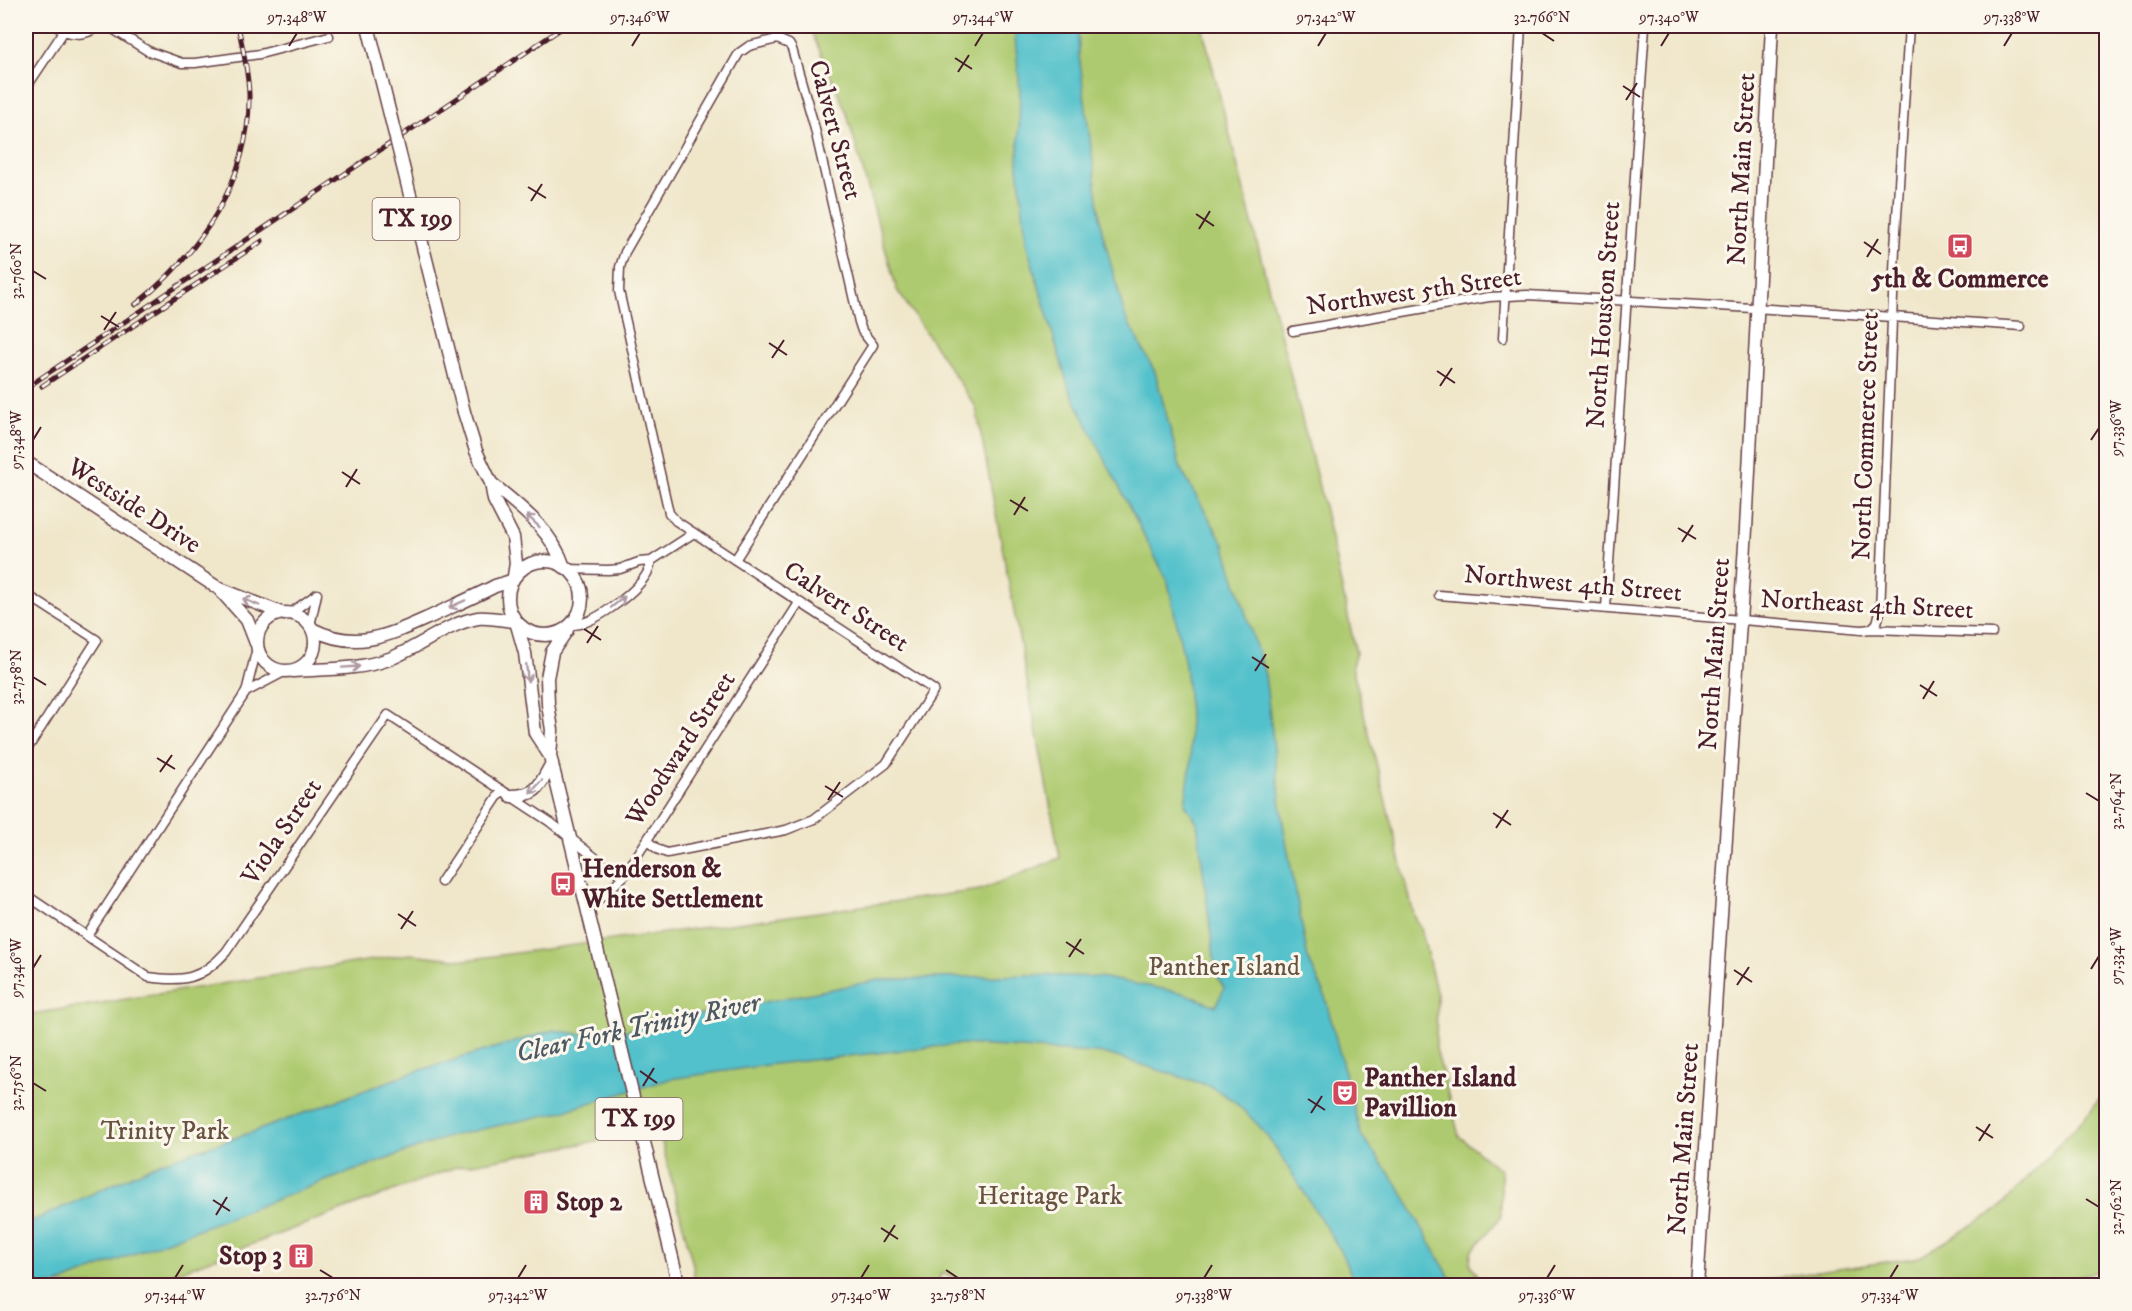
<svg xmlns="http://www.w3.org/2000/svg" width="2132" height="1311" viewBox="0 0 2132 1311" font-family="'IM FELL DW Pica',serif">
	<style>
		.green { fill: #aeca70; stroke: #7c744e; stroke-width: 1.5 }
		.water { fill: #53c1cb; stroke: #4e707b; stroke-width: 1.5 }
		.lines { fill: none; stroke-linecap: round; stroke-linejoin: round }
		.minor-casing { stroke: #633d43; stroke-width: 11 }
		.secondary-casing { stroke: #633d43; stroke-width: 15 }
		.primary-casing { stroke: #633d43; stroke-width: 15 }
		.minor { stroke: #fff; stroke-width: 8 }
		.secondary { stroke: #fff; stroke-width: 12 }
		.primary { stroke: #fff; stroke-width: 12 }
		.rail-casing { stroke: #4a1f2b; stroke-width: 5 }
		.rail { stroke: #fbf7ec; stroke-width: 3; stroke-dasharray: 9; stroke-linecap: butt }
		.primary-bridge-casing { stroke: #633d43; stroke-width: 15; stroke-linecap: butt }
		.primary-bridge { stroke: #fff; stroke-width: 12 }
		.oneway { stroke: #ae9aa0 }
		.ticks { fill: none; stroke: #4a1f2b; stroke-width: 2 }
		.labels { text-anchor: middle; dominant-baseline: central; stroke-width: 6; stroke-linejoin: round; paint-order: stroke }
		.shield { fill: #fbf7ec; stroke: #7f6065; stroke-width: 1.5 }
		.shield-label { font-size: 24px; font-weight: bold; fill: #4a1f2b }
		.street-label { font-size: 26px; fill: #4a1f2b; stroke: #fbf7ec }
		.poi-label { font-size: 26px; font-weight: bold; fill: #4a1f2b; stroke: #fbf7ec; text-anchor: start }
		.park-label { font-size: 26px; fill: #685240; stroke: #fbf7ec }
		.water-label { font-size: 27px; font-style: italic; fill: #4d5863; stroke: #fbf7ec }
		.neatline { fill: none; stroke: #4a1f2b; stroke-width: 2 }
		.ticks-label { font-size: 15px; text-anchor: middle; fill: #4a1f2b }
	</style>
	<rect width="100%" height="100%" fill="#fbf7ec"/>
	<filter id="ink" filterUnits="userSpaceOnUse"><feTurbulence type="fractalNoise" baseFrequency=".0167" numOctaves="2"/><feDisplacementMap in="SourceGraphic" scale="12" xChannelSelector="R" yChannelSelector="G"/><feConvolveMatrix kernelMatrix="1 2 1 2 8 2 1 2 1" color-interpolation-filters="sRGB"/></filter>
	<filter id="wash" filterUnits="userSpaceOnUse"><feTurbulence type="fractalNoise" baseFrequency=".008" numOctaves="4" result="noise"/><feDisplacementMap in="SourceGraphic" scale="24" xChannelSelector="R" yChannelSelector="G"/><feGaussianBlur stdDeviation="1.35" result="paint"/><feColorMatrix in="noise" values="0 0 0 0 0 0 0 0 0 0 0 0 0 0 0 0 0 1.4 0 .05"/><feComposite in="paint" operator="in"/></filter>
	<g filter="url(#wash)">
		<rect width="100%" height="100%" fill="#f0e7cb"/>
		<path class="green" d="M 809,26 L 1202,26 L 1324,506 L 1356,653 L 1352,666 L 1414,915 L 1421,928 L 1437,995 L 1436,1049 L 1459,1136 L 1501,1171 L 1501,1217 L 1471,1252 L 1470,1264 L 1485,1285 L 980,1286 L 941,1273 L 938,1285 L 695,1285 L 693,1265 L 657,1123 L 592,1142 L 456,1167 L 144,1285 L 26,1285 L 26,1015 L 410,954 L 465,960 L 980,890 L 1060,858 L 976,407 L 897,290 L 846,111 Z
			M 2106,1088 L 2106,1269 L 2044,1285 L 1729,1285 L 1920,1257 L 1997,1210 L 2090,1112 Z"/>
		<path class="water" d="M 1014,26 L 1078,26 L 1079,55 L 1102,231 L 1125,316 L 1155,372 L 1181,470 L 1224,544 L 1265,675 L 1284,830 L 1308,958 L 1324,993 L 1361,1135 L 1399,1187 L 1454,1285 L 1356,1285 L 1339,1248 L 1276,1148 L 1259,1126 L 1234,1101 L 1210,1086 L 1107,1054 L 961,1044 L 774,1064 L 670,1079 L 560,1112 L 451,1136 L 325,1181 L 133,1254 L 56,1285 L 26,1285 L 26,1224 L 162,1162 L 256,1131 L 411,1073 L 554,1030 L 596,1037 L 682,1018 L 879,980 L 1028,975 L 1099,977 L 1183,993 L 1216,1006 L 1224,988 L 1216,974 L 1197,822 L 1185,804 L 1191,764 L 1188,694 L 1185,664 L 1168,582 L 1069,389 L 1027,246 L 1018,166 L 1020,90 Z"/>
	</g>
	<g filter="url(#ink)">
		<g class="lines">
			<defs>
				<path id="minor" d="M 57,26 C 70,36 85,37 98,26
					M 108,26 L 148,51 L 182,63 L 195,63 L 260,54 L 329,36
					M 777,39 L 789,44 L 792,49 L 814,125 L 859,322 L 862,331 L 873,345 L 735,560 L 676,521 L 669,513 L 619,291 L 620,267 L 625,252 L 739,53 L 749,46 Z
					M 26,88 L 64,31
					M 1293,331 L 1489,297 L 1527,295 L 1820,312 L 2021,326
					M 1503,338 L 1521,26
					M 567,569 L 608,570 L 620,569 L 639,562 L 651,561 L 694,533
					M 26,594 L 97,640 L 26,751
					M 1439,595 L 1862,630 L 1871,629 L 1992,633
					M 1606,608 L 1645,26
					M 289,614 L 317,594
					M 571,625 C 592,626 635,593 646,575 C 649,571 650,566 651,561
					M 310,626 L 317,594
					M 1871,629 L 1877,623 L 1880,612 L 1895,248 L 1909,26
					M 246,692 L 284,672
					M 647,841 L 659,850 L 667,853 L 786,830 L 814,819 L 886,764 L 934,690 L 735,560
					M 441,882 L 502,790
					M 26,895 L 148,977 C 183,982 201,980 226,952 L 388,715 L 550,822 L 602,863 L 624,876
					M 588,909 L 624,876 L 799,603
					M 87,936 L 246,692 L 257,648"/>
				<path id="secondary" d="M 26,462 L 218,588 L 284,614
					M 221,591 L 247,620 L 256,643
					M257 642a29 29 0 1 1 58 0a29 29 0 1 1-58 0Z
					M 312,629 C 357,652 389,635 432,616 C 453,606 474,597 495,586 L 511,581
					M 293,671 C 325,669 359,670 389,659 C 418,648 448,623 478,618 C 490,617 502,620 515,621"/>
				<path id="primary" d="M 464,412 L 476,451 L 491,483 L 494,500 L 513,537 L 516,563 L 514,576
					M 491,483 C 520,507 552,530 564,567
					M508 598a37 37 0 1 1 74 0a37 37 0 1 1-74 0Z
					M 517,625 L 525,653 L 535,733 L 550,756
					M 567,630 L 552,652 L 547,678 L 548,704 L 552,730 L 550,756 L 679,1286
					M 511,796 C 538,796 540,785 552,763
					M 1697,1286 L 1746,529 L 1772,26"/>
			</defs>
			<use href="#minor" class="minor-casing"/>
			<use href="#secondary" class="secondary-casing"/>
			<use href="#primary" class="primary-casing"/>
			<use href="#minor" class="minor"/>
			<use href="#secondary" class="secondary"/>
			<use href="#primary" class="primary"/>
			<defs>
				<path id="rail" d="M 135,305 C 200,254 251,179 249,94 C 248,71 243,48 238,26
					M 42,386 L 262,241
					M 26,388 L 565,26"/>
			</defs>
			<use href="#rail" class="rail-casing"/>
			<use href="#rail" class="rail"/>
			<defs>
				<path id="primary-bridge" d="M 368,26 L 464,412"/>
			</defs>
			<use href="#primary-bridge" class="primary-bridge-casing"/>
			<use href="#primary-bridge" class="primary-bridge"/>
		</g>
		<defs><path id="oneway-shaft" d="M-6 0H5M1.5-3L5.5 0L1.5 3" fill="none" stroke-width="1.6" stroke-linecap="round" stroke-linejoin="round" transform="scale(1.5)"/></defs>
		<g class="oneway">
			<use href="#oneway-shaft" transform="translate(533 521) rotate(-137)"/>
			<use href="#oneway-shaft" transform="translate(251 602) rotate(-157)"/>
			<use href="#oneway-shaft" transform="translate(618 602) rotate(-39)"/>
			<use href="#oneway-shaft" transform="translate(457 604) rotate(156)"/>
			<use href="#oneway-shaft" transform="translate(351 667) rotate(-4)"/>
			<use href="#oneway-shaft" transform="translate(527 673) rotate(85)"/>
			<use href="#oneway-shaft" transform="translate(536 787) rotate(132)"/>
		</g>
	</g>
	<path class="ticks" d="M 1542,33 L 1554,41M 289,46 L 297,33M 632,46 L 640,33M 975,46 L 983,33M 1318,46 L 1326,33M 1661,46 L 1669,33M 2004,46 L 2012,33M 955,58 L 972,69M 958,72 L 969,55M 1623,86 L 1640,97M 1626,100 L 1637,83M 528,187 L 546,198M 531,201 L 542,184M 1196,214 L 1214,226M 1199,229 L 1210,211M 1864,242 L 1881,254M 1867,257 L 1878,239M 33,271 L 46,279M 101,316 L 119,327M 104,330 L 116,312M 769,343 L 787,355M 772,358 L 784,340M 1437,371 L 1455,383M 1440,386 L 1452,368M 33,440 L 41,427M 2091,440 L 2099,428M 342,472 L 360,484M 346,487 L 357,469M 1010,500 L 1028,511M 1014,515 L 1025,497M 1678,528 L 1696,539M 1682,542 L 1693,525M 584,629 L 601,640M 587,643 L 598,626M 1252,657 L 1269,668M 1255,671 L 1266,654M 33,677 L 46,685M 1920,685 L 1937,696M 1923,699 L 1934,681M 157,758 L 175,769M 160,772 L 172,755M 825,786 L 843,797M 2086,793 L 2099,801M 828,800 L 840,782M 1493,813 L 1511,825M 1496,828 L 1508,810M 398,914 L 416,926M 401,929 L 413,911M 1066,942 L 1084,954M 1069,957 L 1081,939M 33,968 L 41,955M 2091,969 L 2099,956M 1734,970 L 1752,982M 1737,985 L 1749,967M 640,1071 L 657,1083M 33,1083 L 46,1091M 643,1086 L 654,1068M 1308,1099 L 1325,1110M 1311,1113 L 1322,1096M 1976,1127 L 1993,1138M 1979,1141 L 1990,1124M 2086,1199 L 2099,1207M 213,1200 L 230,1211M 216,1215 L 227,1197M 881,1228 L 898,1239M 884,1242 L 895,1225M 320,1270 L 333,1278M 946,1270 L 958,1278M 175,1278 L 183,1265M 518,1278 L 526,1265M 861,1278 L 869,1265M 1204,1278 L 1212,1265M 1547,1278 L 1555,1265M 1890,1278 L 1898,1265"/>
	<defs>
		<symbol id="bus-square" viewBox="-11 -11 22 22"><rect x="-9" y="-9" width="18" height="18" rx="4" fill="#d1495b" stroke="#fbf7ec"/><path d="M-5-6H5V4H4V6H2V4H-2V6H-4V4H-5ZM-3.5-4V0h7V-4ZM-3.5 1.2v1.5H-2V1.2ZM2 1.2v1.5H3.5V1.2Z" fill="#fff"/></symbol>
		<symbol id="theatre-square" viewBox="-11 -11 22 22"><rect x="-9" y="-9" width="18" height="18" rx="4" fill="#d1495b" stroke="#fbf7ec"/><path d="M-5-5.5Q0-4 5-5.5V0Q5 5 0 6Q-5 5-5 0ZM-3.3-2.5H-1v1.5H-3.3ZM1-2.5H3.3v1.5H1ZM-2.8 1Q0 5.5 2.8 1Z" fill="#fff"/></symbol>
		<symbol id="building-square" viewBox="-11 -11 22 22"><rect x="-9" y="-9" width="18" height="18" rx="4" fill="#d1495b" stroke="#fbf7ec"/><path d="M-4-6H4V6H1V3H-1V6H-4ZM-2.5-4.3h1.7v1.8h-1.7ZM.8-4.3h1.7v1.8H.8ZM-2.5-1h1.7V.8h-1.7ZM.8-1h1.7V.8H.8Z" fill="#fff"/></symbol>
	</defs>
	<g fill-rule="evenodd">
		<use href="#bus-square" x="1945" y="231" width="30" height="30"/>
		<use href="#bus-square" x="548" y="869" width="30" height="30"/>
		<use href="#theatre-square" x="1330" y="1078" width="30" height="30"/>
		<use href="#building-square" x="521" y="1187" width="30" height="30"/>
		<use href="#building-square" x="286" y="1241" width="30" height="30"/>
	</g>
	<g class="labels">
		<g class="shield">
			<rect x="372.5" y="198" width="87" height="42" rx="4.5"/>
			<rect x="595.5" y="1098" width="87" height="42" rx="4.5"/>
		</g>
		<g class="shield-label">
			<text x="416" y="219">TX 199</text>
			<text x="639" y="1119">TX 199</text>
		</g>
		<g class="street-label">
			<text transform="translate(835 130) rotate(75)">Calvert Street</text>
			<text transform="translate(1742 169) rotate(-87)">North Main Street</text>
			<text transform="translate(1414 292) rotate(-8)">Northwest 5th Street</text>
			<text transform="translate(1604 315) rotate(-86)">North Houston Street</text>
			<text transform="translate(1866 436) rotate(-88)">North Commerce Street</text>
			<text transform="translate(134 506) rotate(33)">Westside Drive</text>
			<text transform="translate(1573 584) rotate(5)">Northwest 4th Street</text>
			<text transform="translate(1867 605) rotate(3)">Northeast 4th Street</text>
			<text transform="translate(846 607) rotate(33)">Calvert Street</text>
			<text transform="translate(1715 654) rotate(-86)">North Main Street</text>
			<text transform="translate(681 749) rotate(-57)">Woodward Street</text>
			<text transform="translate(282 832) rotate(-56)">Viola Street</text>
			<text transform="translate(1684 1139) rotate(-86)">North Main Street</text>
		</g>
		<g class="poi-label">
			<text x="1960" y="279" text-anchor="middle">5th &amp; Commerce</text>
			<text x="582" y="869">Henderson &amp;<tspan x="582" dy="30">White Settlement</tspan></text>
			<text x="1364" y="1078">Panther Island<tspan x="1364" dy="30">Pavillion</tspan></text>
			<text x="556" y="1202">Stop 2</text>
			<text x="282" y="1256" text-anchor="end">Stop 3</text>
		</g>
		<g class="park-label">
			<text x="1224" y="967">Panther Island</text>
			<text x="165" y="1131">Trinity Park</text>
			<text x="1050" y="1196">Heritage Park</text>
		</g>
		<g class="water-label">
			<text transform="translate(638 1028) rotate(-12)">Clear Fork Trinity River</text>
		</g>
	</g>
	<rect width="2132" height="1311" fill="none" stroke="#fbf7ec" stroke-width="66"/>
	<rect x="33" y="33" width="2066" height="1245" class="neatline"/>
	<g class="ticks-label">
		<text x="297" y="22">97.348°W</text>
		<text x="640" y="22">97.346°W</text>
		<text x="983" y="22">97.344°W</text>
		<text x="1326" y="22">97.342°W</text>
		<text x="1542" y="22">32.766°N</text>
		<text x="1669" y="22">97.340°W</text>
		<text x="2012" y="22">97.338°W</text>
		<text transform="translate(16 271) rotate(-90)" y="5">32.760°N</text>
		<text transform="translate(2116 428) rotate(-90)" y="5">97.336°W</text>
		<text transform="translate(16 440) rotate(-90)" y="5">97.348°W</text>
		<text transform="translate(16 677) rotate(-90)" y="5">32.758°N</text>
		<text transform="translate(2116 801) rotate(-90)" y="5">32.764°N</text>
		<text transform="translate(2116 956) rotate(-90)" y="5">97.334°W</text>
		<text transform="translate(16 968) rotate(-90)" y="5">97.346°W</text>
		<text transform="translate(16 1083) rotate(-90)" y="5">32.756°N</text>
		<text transform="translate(2116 1207) rotate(-90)" y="5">32.762°N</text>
		<text x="175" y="1300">97.344°W</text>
		<text x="333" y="1300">32.756°N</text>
		<text x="518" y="1300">97.342°W</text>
		<text x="861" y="1300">97.340°W</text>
		<text x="958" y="1300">32.758°N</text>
		<text x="1204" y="1300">97.338°W</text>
		<text x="1547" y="1300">97.336°W</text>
		<text x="1890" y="1300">97.334°W</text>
	</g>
</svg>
